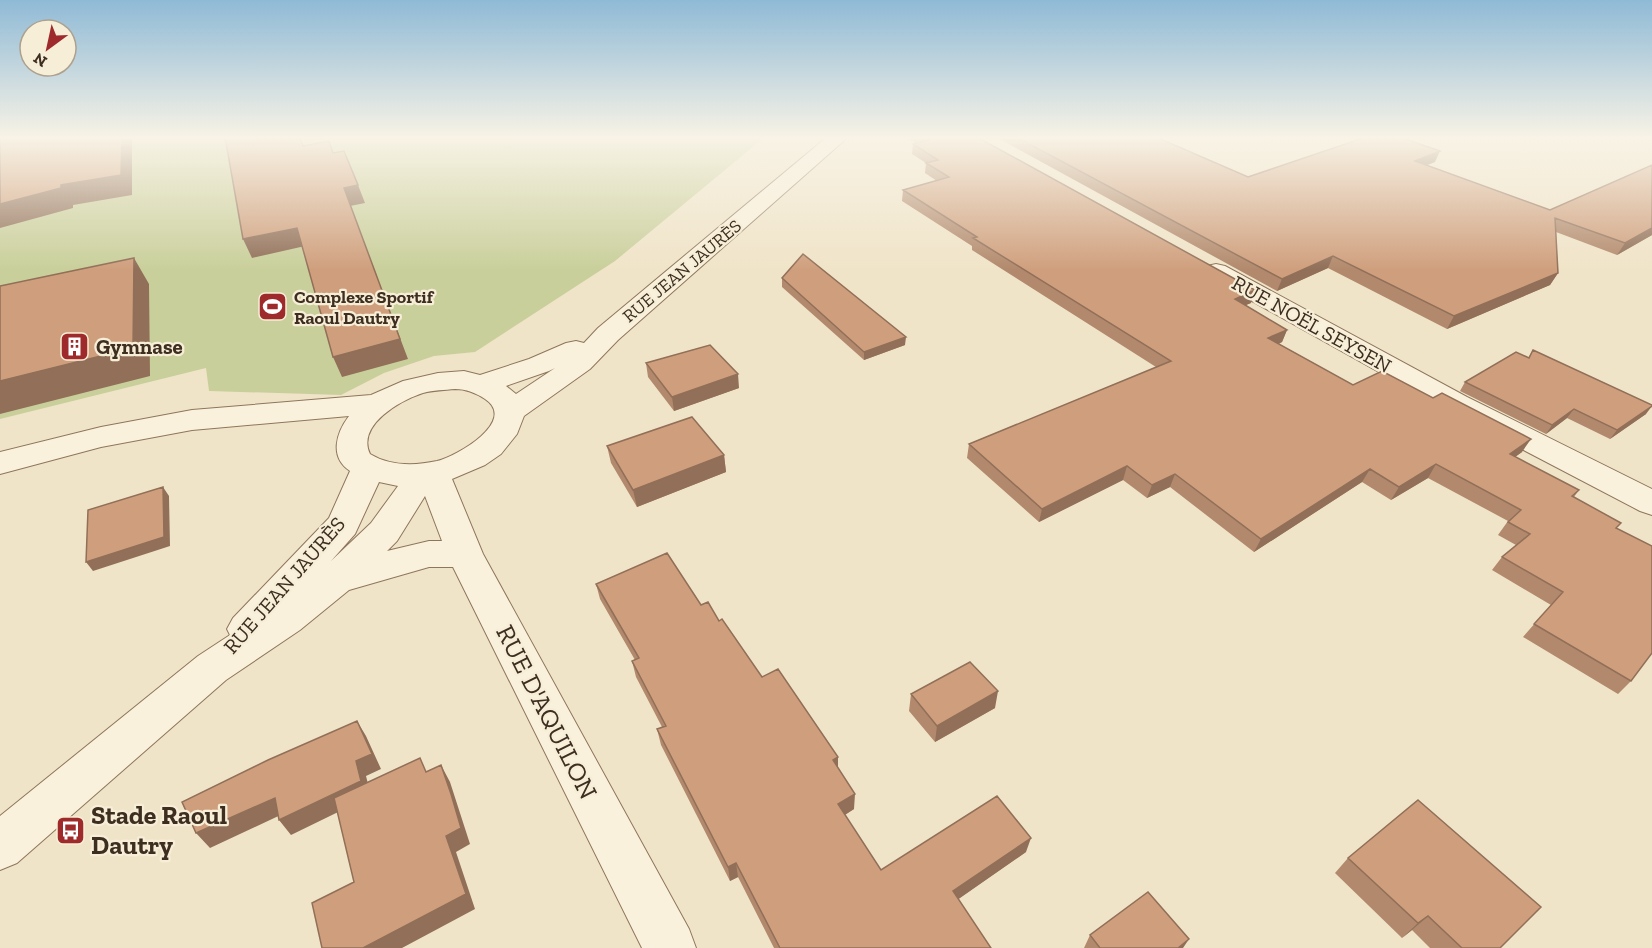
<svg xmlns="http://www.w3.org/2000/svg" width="1652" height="948" viewBox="0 0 1652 948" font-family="'Zilla Slab',serif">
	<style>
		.green { fill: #c9cf9b }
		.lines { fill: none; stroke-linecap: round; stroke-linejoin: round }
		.street-casing { stroke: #8d765c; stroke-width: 2 }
		.street { fill: #faf1dc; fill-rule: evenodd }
		.wall { fill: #b2896c }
		.shaded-wall { fill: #916f58 }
		.building { fill: #cf9f7d; stroke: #916f58; stroke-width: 1.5 }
		.labels { text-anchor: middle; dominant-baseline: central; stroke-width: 4.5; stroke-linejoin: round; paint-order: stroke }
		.far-street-label { font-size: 18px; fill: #3d2e20; stroke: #f7eed8 }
		.far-poi-label { font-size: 18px; font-weight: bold; fill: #3d2e20; stroke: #f7eed8; text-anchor: start }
		.street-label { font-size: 21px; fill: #3d2e20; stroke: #f7eed8 }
		.poi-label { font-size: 21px; font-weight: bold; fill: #3d2e20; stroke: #f7eed8; text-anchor: start }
		.near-street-label { font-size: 26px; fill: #3d2e20; stroke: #f7eed8 }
		.near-poi-label { font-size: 26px; font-weight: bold; fill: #3d2e20; stroke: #f7eed8; text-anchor: start }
	</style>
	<rect width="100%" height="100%" fill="#f0e4c8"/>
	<path class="green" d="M 0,137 L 765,137 L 615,261 L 475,352 L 434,356 L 384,373 L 341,395 L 209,391 L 206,368 L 0,419 Z"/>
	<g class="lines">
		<defs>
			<path id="street" d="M 827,137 L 848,137 L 618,340 L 590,369 L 524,416 L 517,434 L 501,454 L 485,465 L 452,479 L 483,554 L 689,929 L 696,948 L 642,948 L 453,567 L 429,567 L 349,590 L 300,630 L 226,680 L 17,863 L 0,870 L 0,816 L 198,656 L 230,635 L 227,629 L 233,618 L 329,518 L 350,471 C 329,457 336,433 349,416 L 192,430 L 101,447 L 0,474 L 0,452 L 101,427 L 192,410 L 371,395 L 403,381 L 438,373 L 464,371 L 480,375 L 529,359 L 566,343 L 576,341 L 584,343 L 598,328 ZM 555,368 L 516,394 L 506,386 L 549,371 ZM 455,389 C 466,389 476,393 485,399 C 518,421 457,456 437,461 C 414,466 390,466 370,454 C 356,425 401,400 423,393 C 433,390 445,390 455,389 ZM 379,482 L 398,486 L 371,523 L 331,561 L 355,534 ZM 425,496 L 442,541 L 429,541 L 387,551 L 397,541 Z
				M 1216,264 L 1225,266 L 1467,397 L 1652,489 L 1652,515 L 1640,511 L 1445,409 L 1207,276 L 1204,271 L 1207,266 Z"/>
		</defs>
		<use href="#street" class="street-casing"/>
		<use href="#street" class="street"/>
	</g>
	<path class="wall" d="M 906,137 L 977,137 L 1251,303 L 1245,305 L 1287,330 L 1282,342 L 1279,344 L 1353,385 L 1522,452 L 1515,457 L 1579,490 L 1574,497 L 1616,528 L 1631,681 L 1618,694 L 1523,637 L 1551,605 L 1492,570 L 1502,557 L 1516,545 L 1498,535 L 1508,521 L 1428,478 L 1391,500 L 1362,482 L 1254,552 L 1170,487 L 1147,498 L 1123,480 L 1039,522 L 967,458 L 969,444 L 1156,367 L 972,250 L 972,246 L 902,201 L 903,190 L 937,181 L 925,173 L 926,163 L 912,154 L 913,144 L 916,143 Z
		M 996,137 L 1156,137 L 1248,177 L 1435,162 L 1426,165 L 1550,210 L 1652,165 L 1652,235 L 1617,255 L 1556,232 L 1558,273 L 1550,285 L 1447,329 L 1328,268 L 1277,291 Z
		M 782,278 L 905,345 L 864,360 L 782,287 Z
		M 1533,350 L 1646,414 L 1610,439 L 1567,418 L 1546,434 L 1460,391 L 1465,382 L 1528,358 Z
		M 646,363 L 739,388 L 674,411 L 648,377 Z
		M 607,446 L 724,455 L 726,472 L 637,507 L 611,463 Z
		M 596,584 L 701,605 L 719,621 L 762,677 L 838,757 L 838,769 L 854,809 L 845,815 L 881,870 L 1026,852 L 958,899 L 991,948 L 774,948 L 738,877 L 730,881 L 661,745 L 657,729 L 662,727 L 636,677 L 632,661 L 635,660 L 600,599 Z
		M 911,694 L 995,708 L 935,742 L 909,711 Z
		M 1348,858 L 1500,948 L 1430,948 L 1412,930 L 1402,938 L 1335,873 Z
		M 1090,935 L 1183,948 L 1084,948 Z"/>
	<path class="shaded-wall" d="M 122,137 L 132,137 L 132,195 L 73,205 L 73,208 L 0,228 L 0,204 Z
		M 1440,151 L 1435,162 L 1410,172 L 1415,161 Z
		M 358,185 L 365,203 L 350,206 L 408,359 L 342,377 L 333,357 L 344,188 Z
		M 297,228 L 305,246 L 252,258 L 243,239 Z
		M 1652,228 L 1652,235 L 1617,255 L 1625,243 Z
		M 1333,256 L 1328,268 L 1277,291 L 1282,279 Z
		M 134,258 L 149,284 L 150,376 L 0,414 L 0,381 Z
		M 1558,273 L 1550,285 L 1447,329 L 1454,316 Z
		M 1255,290 L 1251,303 L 1230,312 L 1235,299 Z
		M 1287,330 L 1282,342 L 1263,350 L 1268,338 Z
		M 906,337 L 905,345 L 864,360 L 864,352 Z
		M 738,374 L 739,388 L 674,411 L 672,397 Z
		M 1652,406 L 1646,414 L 1610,439 L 1617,430 Z
		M 1574,409 L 1567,418 L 1546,434 L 1552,425 Z
		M 1531,439 L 1522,452 L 1501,467 L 1510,454 Z
		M 724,455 L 726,472 L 637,507 L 633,490 Z
		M 1436,464 L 1428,478 L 1391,500 L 1399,487 Z
		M 1127,466 L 1123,480 L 1039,522 L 1042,509 Z
		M 1370,469 L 1362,482 L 1254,552 L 1261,539 Z
		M 1175,474 L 1170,487 L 1147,498 L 1152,485 Z
		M 163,487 L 169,496 L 170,546 L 93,571 L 86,562 Z
		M 998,691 L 995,708 L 935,742 L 937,726 Z
		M 357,721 L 366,736 L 381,769 L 366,776 L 371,796 L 291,835 L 279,820 L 356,761 Z
		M 838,757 L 838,773 L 833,760 Z
		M 441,765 L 450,782 L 470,844 L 456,852 L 475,909 L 402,948 L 363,948 L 446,836 Z
		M 855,794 L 854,809 L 838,819 L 838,804 Z
		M 275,798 L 287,812 L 210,848 L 196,833 Z
		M 1031,838 L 1026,852 L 950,905 L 953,891 Z
		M 736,863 L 738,877 L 730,881 L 728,867 Z
		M 1428,916 L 1412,930 L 1402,938 L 1418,923 Z
		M 1189,939 L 1183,948 L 1178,948 Z"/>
	<path class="building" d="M 122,137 L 121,175 L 61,185 L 61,188 L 0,204 L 0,138 Z
		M 225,137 L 300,137 L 303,146 L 329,141 L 333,153 L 344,151 L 358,185 L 344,188 L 400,339 L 333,357 L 297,228 L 243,239 Z
		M 925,137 L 977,137 L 1255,290 L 1235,299 L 1287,330 L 1268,338 L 1353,385 L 1382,371 L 1433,398 L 1442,393 L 1531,439 L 1510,454 L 1579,490 L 1572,496 L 1621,523 L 1616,528 L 1652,546 L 1652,653 L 1631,681 L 1534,624 L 1563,592 L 1502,557 L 1530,534 L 1508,522 L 1521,510 L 1436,464 L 1399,487 L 1370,469 L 1261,539 L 1175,474 L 1152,485 L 1127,466 L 1042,509 L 969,444 L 1171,361 L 973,238 L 977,237 L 903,190 L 949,177 L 926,163 L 938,160 L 913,144 L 929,140 Z
		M 1016,137 L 1156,137 L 1248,177 L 1366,137 L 1400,137 L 1440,151 L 1415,161 L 1550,210 L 1652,165 L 1652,228 L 1625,243 L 1555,218 L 1558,273 L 1454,316 L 1333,256 L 1282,279 Z
		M 803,254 L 906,337 L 864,352 L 782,278 Z
		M 134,258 L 133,348 L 0,381 L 0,286 Z
		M 710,345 L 738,374 L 672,397 L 646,363 Z
		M 1533,350 L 1652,405 L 1652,406 L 1617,430 L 1574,409 L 1552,425 L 1465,382 L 1516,352 L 1529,358 Z
		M 692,417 L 724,455 L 633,490 L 607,446 Z
		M 163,487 L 164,537 L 86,562 L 88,510 Z
		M 667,553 L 701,605 L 708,602 L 719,621 L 722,619 L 762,677 L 778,669 L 838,757 L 833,760 L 855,794 L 838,804 L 881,870 L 997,796 L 1031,838 L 953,891 L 991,948 L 780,948 L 736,863 L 728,867 L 657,729 L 666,726 L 632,661 L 639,658 L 596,584 Z
		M 970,662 L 998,691 L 937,726 L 911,694 Z
		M 357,721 L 372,754 L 356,761 L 361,781 L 279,820 L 275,798 L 196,833 L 182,802 L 268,760 Z
		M 420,758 L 426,772 L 441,765 L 451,794 L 461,828 L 446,836 L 466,894 L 363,948 L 322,948 L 312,903 L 354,882 L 334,798 Z
		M 1418,800 L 1541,907 L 1500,948 L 1462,948 L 1428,916 L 1418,923 L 1348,858 Z
		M 1148,892 L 1189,939 L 1178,948 L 1100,948 L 1090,935 Z"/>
	<linearGradient id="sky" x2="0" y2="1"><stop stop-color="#8fbad6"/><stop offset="0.51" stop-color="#f8f3e6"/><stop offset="1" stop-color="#f8f3e6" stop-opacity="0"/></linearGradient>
	<rect width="1652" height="270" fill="url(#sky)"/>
	<defs>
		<symbol id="stadium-square" viewBox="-11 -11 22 22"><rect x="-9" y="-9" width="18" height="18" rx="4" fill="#9e2a2b" stroke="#f7eed8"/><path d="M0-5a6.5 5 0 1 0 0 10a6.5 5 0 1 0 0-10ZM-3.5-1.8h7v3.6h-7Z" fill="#fff"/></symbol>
		<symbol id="building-square" viewBox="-11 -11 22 22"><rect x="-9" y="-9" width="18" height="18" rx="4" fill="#9e2a2b" stroke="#f7eed8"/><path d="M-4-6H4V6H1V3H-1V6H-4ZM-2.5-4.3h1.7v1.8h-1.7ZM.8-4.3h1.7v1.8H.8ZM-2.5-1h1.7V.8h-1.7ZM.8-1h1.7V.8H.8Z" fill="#fff"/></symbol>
		<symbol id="bus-square" viewBox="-11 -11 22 22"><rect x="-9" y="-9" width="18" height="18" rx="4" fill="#9e2a2b" stroke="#f7eed8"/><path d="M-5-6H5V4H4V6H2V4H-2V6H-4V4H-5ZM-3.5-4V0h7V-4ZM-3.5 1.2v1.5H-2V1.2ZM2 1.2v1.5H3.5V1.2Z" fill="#fff"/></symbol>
	</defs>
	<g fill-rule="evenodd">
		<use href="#stadium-square" x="256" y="290" width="33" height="33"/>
		<use href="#building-square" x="58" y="330" width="33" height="33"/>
		<use href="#bus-square" x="54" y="814" width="33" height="33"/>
	</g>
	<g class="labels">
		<g class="far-street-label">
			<text transform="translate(682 271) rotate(-40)">RUE JEAN JAURÈS</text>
		</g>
		<g class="far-poi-label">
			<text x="294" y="297">Complexe Sportif<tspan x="294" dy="21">Raoul Dautry</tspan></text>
		</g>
		<g class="street-label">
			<text transform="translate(1312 324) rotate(29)">RUE NOËL SEYSEN</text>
			<text transform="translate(284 585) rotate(-49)">RUE JEAN JAURÈS</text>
		</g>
		<g class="poi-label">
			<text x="96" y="346">Gymnase</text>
		</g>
		<g class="near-street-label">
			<text transform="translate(547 712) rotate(63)">RUE D'AQUILON</text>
		</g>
		<g class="near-poi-label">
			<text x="91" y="815">Stade Raoul<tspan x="91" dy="30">Dautry</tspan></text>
		</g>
	</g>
	<g transform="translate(48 48) rotate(213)"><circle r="28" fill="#f7eed8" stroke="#ada18e" stroke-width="1.5"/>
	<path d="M0-4.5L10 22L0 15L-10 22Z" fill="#9e2a2b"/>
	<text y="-9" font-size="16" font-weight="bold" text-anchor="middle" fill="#3d2e20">N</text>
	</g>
</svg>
